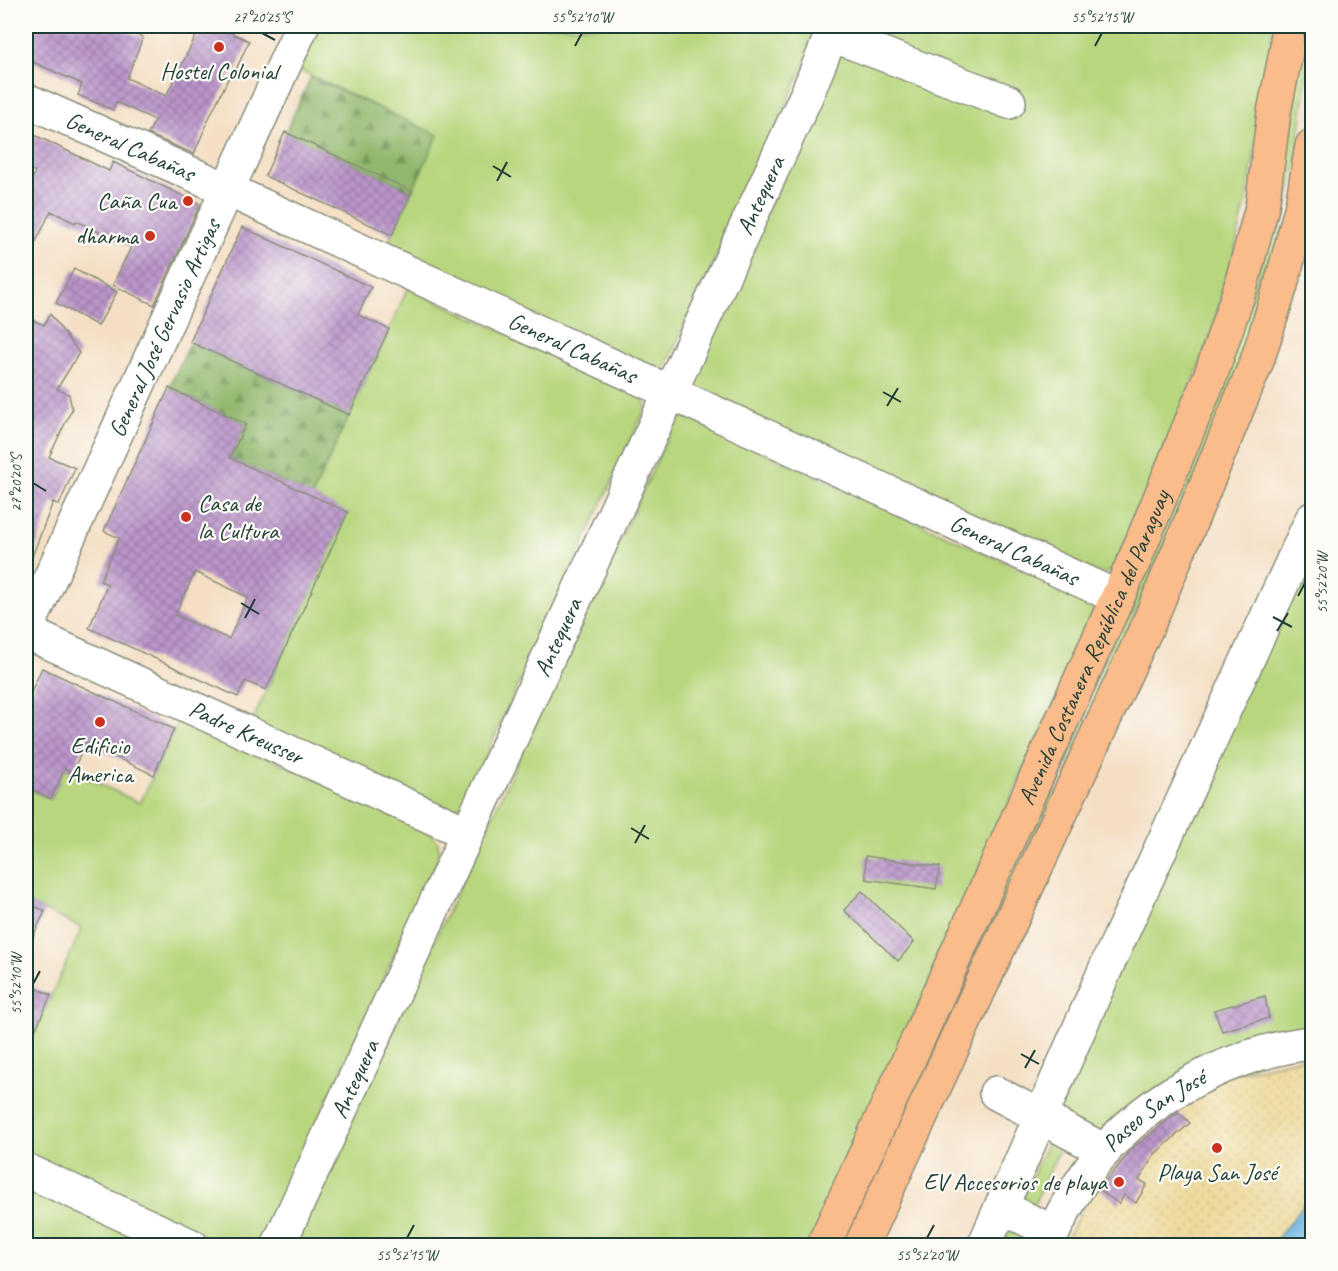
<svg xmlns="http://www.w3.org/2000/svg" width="1338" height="1271" viewBox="0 0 1338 1271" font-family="Caveat,sans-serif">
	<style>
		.green { fill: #b7d67d; stroke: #6b8a58; stroke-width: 1.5 }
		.forest { fill: url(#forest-firs); stroke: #587a50; stroke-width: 1.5 }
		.sand { fill: url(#sand-dots); stroke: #868c69; stroke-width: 1.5 }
		.water { fill: #68b2e0; stroke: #44788a; stroke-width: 1.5 }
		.building { fill: url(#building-cross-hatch); fill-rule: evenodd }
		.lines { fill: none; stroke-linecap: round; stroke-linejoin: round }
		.minor-casing { stroke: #8a8e7c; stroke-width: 36 }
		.major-casing { stroke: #8a8e7c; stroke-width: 36 }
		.minor { stroke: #fff; stroke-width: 33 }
		.major { stroke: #f9bc8a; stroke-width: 33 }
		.ticks { fill: none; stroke: #1f3d34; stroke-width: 2 }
		.poi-dot { fill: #c8321e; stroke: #fdfcf7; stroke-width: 2 }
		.labels { text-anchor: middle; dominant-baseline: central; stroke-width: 4.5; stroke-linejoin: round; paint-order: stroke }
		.poi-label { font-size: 24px; fill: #1f3d34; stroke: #fdfcf7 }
		.street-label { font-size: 24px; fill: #1f3d34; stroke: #fdfcf7 }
		.neatline { fill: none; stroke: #1f3d34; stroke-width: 2 }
		.ticks-label { font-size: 15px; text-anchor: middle; fill: #1f3d34 }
	</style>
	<defs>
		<pattern id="forest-firs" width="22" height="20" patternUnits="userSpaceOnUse" patternTransform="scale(1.5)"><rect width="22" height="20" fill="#91b76c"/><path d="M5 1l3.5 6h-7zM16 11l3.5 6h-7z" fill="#76965a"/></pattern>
		<pattern id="sand-dots" width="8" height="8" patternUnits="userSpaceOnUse" patternTransform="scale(1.5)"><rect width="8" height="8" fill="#eeda9e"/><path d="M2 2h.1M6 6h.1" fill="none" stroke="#ccbc89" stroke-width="1.8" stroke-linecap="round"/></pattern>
		<pattern id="building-cross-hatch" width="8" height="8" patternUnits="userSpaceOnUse" patternTransform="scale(1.5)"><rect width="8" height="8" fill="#bb95cb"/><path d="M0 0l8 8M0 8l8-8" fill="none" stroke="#977ba6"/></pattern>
	</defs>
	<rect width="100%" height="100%" fill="#fdfcf7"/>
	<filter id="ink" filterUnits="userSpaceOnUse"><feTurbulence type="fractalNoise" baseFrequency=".0167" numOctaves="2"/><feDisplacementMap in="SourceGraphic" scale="12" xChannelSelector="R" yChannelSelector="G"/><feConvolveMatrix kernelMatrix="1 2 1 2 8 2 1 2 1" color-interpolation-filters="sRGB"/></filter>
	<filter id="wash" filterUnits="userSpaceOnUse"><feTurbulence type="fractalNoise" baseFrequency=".008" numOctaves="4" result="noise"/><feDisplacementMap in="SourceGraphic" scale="24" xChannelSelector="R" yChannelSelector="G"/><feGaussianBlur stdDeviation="1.35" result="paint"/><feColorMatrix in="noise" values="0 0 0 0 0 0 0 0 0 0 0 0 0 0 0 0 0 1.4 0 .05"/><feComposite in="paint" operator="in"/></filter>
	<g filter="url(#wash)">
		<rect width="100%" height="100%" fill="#f4dfc4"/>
		<path class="green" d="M 314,26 L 822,26 L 665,368 L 659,371 L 386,248 L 437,135 L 294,68 Z
			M 850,26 L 1273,26 L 1248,193 L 1234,252 L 1207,347 L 1114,569 L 1107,573 L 1099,573 L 696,390 L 693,384 L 693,378 Z
			M 1301,26 L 1312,26 L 1312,29 L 1296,166 L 1279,241 L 1239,371 L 1183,505 L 1060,780 L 847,1245 L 837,1246 L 1177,500 L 1228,368 L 1263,257 L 1294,109 Z
			M 408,288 L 642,396 L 646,407 L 465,801 L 455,809 L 448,810 L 252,722 L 347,513 L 312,496 Z
			M 684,416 L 1086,599 L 1091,604 L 1094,612 L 812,1245 L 293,1246 L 673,426 Z
			M 1312,538 L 1312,1035 L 1105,1142 L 1049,1113 Z
			M 180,718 L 428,830 C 439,840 441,847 437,861 L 269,1228 L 261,1241 L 255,1245 L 220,1244 L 26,1154 L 26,1027 L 35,1031 L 82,928 L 26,902 L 26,790 L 27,788 L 51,799 L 65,768 L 140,803 Z
			M 1050,1138 L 1062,1144 L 1032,1209 L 1019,1204 Z
			M 26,1182 L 165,1245 L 26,1245 Z
			M 1010,1228 L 1021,1233 L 1015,1245 L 1002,1246 Z"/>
		<path class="forest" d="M 311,77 L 438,135 L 412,191 L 285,133 Z
			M 190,342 L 349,415 L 312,496 L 230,458 L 246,424 L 169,388 Z"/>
		<path class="sand" d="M 1312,1056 L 1312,1194 L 1272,1245 L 1063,1246 L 1098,1178 L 1131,1138 L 1219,1077 Z"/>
		<path class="water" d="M 1312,1194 L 1312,1245 L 1272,1245 Z"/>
		<g id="blocks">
			<path class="building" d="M 26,26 L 108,26 L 143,37 L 127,78 L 166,96 L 201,26 L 215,26 L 249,41 L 234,74 L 231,73 L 210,116 L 194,154 L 148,134 L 155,120 L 116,102 L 113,110 L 78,95 L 82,84 L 26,59 Z
				M 26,131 L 109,171 L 113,162 L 200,204 L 154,305 L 113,285 L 131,247 L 76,221 L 75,223 L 51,211 L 26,262 L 26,192 L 35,172 L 26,166 Z
				M 285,132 L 412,191 L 392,235 L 265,176 Z
				M 242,227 L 371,287 L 358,315 L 389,329 L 349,415 L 190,342 Z
				M 74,269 L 117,292 L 98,326 L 56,303 Z
				M 50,314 L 79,353 L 57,389 L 69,394 L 72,409 L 49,457 L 75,468 L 59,505 L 53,502 L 27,570 L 26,570 L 26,317 L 44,325 Z
				M 169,388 L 246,424 L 230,458 L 348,512 L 266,690 L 245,681 L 238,697 L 89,628 L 108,584 L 100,581 L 119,538 L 104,531 ZM 195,572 L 248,597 L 229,639 L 175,615 Z
				M 42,668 L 174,729 L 154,775 L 86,743 L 72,772 L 65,768 L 51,799 L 26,787 L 26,703 Z
				M 865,856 L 940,867 L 936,889 L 866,879 Z
				M 862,891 L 914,942 L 898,961 L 844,910 Z
				M 26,902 L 45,911 L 26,952 Z
				M 26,984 L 51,995 L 26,1051 Z
				M 1265,996 L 1269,1018 L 1222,1031 L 1214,1010 Z
				M 1178,1112 L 1190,1123 L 1154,1155 L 1139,1180 L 1147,1184 L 1136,1203 L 1124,1195 L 1119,1204 L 1099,1189 L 1133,1148 Z"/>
		</g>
	</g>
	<g filter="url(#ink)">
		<use href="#blocks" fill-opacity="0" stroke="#8a8e7c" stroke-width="1.5"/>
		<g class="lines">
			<defs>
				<g id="minor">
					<path d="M 832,35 L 1009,102"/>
					<path id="s1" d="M 26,100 L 226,189 L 1117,597"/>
					<path id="s2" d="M 26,631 L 302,26"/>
					<path id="s3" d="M 26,632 L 467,833"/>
					<path d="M 996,1093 L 1105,1151"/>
					<path d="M 26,1170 L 192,1246"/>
					<path d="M 1001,1207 L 1053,1232"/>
					<path id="s4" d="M 278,1246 L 807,94 L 835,26"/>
					<path d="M 984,1246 L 1109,961 L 1312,519"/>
					<path id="s5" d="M 1047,1246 C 1065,1205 1088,1165 1120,1134 C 1169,1086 1244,1050 1312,1043"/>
				</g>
				<g id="major">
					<path id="s6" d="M 823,1246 L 894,1092 L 1134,561 L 1211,374 L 1240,289 L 1262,207 L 1274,112 L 1287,47 L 1287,26"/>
					<path d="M 861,1246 L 1151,618 L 1257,361 L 1281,285 L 1302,205 L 1312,146"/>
				</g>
			</defs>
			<use href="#minor" class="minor-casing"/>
			<use href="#major" class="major-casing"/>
			<use href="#minor" class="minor"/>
			<use href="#major" class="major"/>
		</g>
	</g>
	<path class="ticks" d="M 262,33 L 275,40M 575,46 L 582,33M 1095,46 L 1102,33M 493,166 L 511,177M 497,181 L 507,162M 883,392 L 901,402M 887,406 L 898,388M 33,483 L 46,491M 1298,596 L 1305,583M 241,603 L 259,614M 1273,617 L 1292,627M 245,618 L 255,599M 1277,631 L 1288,613M 631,828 L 649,839M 635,843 L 645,825M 33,984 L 40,971M 1021,1054 L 1039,1064M 1025,1068 L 1035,1050M 407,1238 L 414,1225M 927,1238 L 934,1225"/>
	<g class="poi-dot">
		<circle cx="219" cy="47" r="6"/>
		<circle cx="188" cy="201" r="6"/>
		<circle cx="150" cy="236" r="6"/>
		<circle cx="186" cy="517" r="6"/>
		<circle cx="100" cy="722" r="6"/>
		<circle cx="1217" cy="1148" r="6"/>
		<circle cx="1119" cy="1182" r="6"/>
	</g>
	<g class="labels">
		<g class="poi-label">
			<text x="219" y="71">Hostel Colonial</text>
			<text x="176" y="201" text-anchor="end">Caña Cua</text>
			<text x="138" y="236" text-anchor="end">dharma</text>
			<text x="198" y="503" text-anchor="start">Casa de<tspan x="198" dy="28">la Cultura</tspan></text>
			<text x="100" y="746">Edificio<tspan x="100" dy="28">America</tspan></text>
			<text x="1217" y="1172">Playa San José</text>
			<text x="1107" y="1182" text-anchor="end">EV Accesorios de playa</text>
		</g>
		<g class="street-label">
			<text stroke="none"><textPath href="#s1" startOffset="114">General Cabañas</textPath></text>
			<text stroke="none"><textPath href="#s4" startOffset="1156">Antequera</textPath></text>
			<text stroke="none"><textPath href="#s2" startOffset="333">General José Gervasio Artigas</textPath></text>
			<text stroke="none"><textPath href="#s1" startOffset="600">General Cabañas</textPath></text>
			<text stroke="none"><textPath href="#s1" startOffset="1086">General Cabañas</textPath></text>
			<text stroke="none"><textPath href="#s4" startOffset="670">Antequera</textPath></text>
			<text stroke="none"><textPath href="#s6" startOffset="657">Avenida Costanera República del Paraguay</textPath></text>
			<text stroke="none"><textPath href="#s3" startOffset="242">Padre Kreusser</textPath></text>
			<text stroke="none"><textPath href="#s4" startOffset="184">Antequera</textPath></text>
			<text stroke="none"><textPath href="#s5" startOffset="176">Paseo San José</textPath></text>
		</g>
	</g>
	<rect width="1338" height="1271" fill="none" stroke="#fdfcf7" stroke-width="66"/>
	<rect x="33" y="33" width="1272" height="1205" class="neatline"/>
	<g class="ticks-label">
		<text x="262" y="22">27°20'25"S</text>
		<text x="582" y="22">55°52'10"W</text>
		<text x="1102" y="22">55°52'15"W</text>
		<text transform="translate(16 483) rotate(-90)" y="5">27°20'20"S</text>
		<text transform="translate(1322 583) rotate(-90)" y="5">55°52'20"W</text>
		<text transform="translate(16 984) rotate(-90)" y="5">55°52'10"W</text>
		<text x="407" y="1260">55°52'15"W</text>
		<text x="927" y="1260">55°52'20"W</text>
	</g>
</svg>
